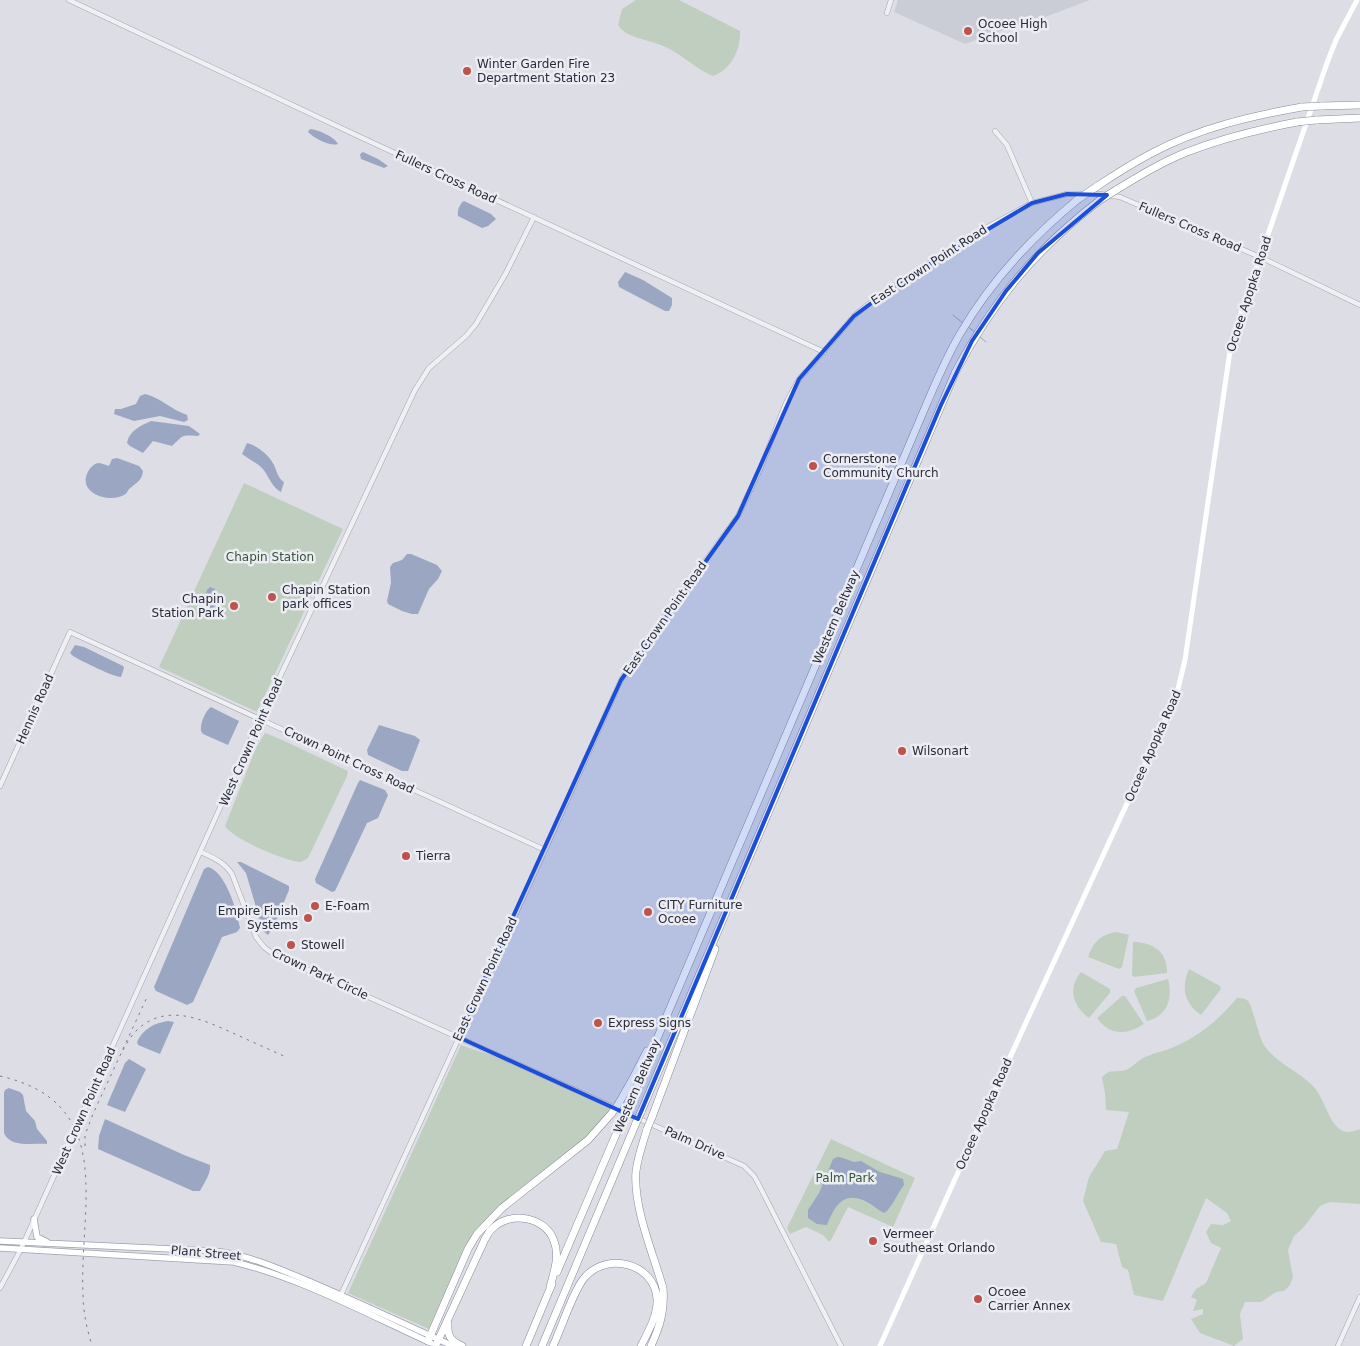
<svg xmlns="http://www.w3.org/2000/svg" width="1360" height="1346" viewBox="0 0 1360 1346" font-family="'DejaVu Sans',sans-serif">
	<style>
		.built { fill: #cbcdd6 }
		.green { fill: #c0cebf }
		.water { fill: #9ba6c2 }
		.lines { fill: none; stroke-linecap: round; stroke-linejoin: round }
		.stream { stroke: #9ba6c2; stroke-width: 1 }
		.tertiary-casing { stroke: #a3a5ae; stroke-width: 5.5 }
		.primary-casing { stroke: #9da1af; stroke-width: 7 }
		.motorway-casing { stroke: #868a9a; stroke-width: 8 }
		.tertiary { stroke: #eff0f4; stroke-width: 4.5 }
		.secondary { stroke: #fff; stroke-width: 5 }
		.primary { stroke: #fff; stroke-width: 5.5 }
		.motorway { stroke: #fff; stroke-width: 7 }
		.rail { stroke: #787c8d; stroke-width: 1; stroke-dasharray: 2.5 5; stroke-linecap: butt }
		.motorway-bridge-casing { stroke: #868a9a; stroke-width: 8; stroke-linecap: butt }
		.motorway-bridge { stroke: #fff; stroke-width: 7 }
		.marked { fill: #1d4ed8; fill-opacity: 0.2; stroke: #1d4ed8; stroke-width: 4; stroke-linejoin: round }
		.poi-dot { fill: #be534d; stroke: #ecedf3; stroke-width: 2 }
		.labels { text-anchor: middle; dominant-baseline: central; stroke-width: 5; stroke-linejoin: round; paint-order: stroke }
		.poi-label { font-size: 12px; fill: #282b3a; stroke: #ecedf3; text-anchor: start }
		.street-label { font-size: 12px; fill: #282b3a; stroke: #ecedf3 }
		.park-label { font-size: 12px; fill: #375437; stroke: #ecedf3 }
	</style>
	<rect width="100%" height="100%" fill="#dddee5"/>
	<path class="built" d="M 898,0 L 1090,0 L 1040,19 L 1041,16 L 965,44 L 894,12 Z"/>
	<path class="green" d="M 636,0 L 679,0 L 740,31 C 741,49 731,70 713,76 C 695,69 681,53 663,46 C 648,39 627,39 618,25 L 622,9 Z
		M 244,483 L 343,529 L 257,712 L 159,667 Z
		M 265,733 L 280,739 L 348,771 L 347,776 L 311,852 L 308,858 L 301,862 C 287,862 231,838 225,826 L 256,748 Z
		M 1117,932 L 1129,935 L 1122,967 L 1119,969 L 1088,957 C 1093,942 1101,934 1117,932 Z
		M 1133,942 C 1153,942 1168,952 1167,973 L 1134,977 L 1132,975 Z
		M 1189,969 L 1220,986 L 1221,989 L 1201,1015 C 1184,1003 1181,988 1189,969 Z
		M 1081,972 L 1110,989 L 1110,993 L 1089,1018 C 1073,1006 1067,989 1081,972 Z
		M 1168,979 C 1173,998 1168,1016 1147,1021 L 1134,991 L 1136,988 Z
		M 1122,996 L 1125,996 L 1144,1024 C 1128,1035 1109,1036 1097,1018 Z
		M 1237,998 C 1241,998 1245,998 1248,1001 C 1253,1007 1258,1035 1264,1045 C 1275,1062 1298,1071 1312,1085 C 1324,1096 1328,1122 1341,1130 C 1347,1134 1354,1131 1360,1129 L 1360,1204 L 1330,1202 L 1320,1206 L 1303,1228 L 1294,1236 L 1288,1250 L 1293,1277 L 1290,1285 L 1284,1291 L 1276,1292 L 1261,1302 L 1245,1302 L 1240,1314 L 1243,1339 L 1234,1346 L 1200,1333 L 1191,1319 L 1203,1314 L 1203,1309 L 1193,1311 L 1197,1300 L 1191,1297 L 1196,1289 L 1206,1283 L 1221,1248 L 1211,1243 L 1206,1232 L 1211,1224 L 1223,1225 L 1231,1221 L 1227,1213 L 1206,1198 L 1163,1301 L 1134,1295 L 1128,1270 L 1122,1267 L 1116,1244 L 1101,1242 L 1083,1201 L 1089,1177 L 1105,1151 L 1117,1149 L 1129,1112 L 1106,1110 L 1105,1093 L 1102,1078 C 1108,1068 1117,1073 1126,1070 C 1133,1067 1138,1060 1145,1057 C 1154,1053 1165,1051 1174,1047 C 1201,1035 1218,1020 1237,998 Z
		M 461,1045 L 511,1062 L 615,1108 L 588,1140 L 490,1219 L 468,1249 L 431,1330 L 348,1293 Z
		M 831,1139 L 915,1178 L 893,1227 L 848,1207 L 831,1240 L 829,1242 L 823,1235 L 806,1227 L 790,1234 L 787,1228 Z"/>
	<path class="water" d="M 310,129 C 318,130 334,136 338,144 C 330,147 314,138 308,132 Z
		M 363,152 L 378,159 L 388,166 L 384,168 L 361,159 L 360,154 Z
		M 464,201 L 491,214 L 496,219 L 488,226 L 482,228 L 458,216 C 457,211 460,203 464,201 Z
		M 625,272 L 643,280 L 672,298 L 672,305 L 669,311 L 665,311 L 619,287 L 618,282 Z
		M 145,394 C 161,398 172,410 187,415 L 188,420 L 184,422 L 160,416 L 134,421 L 114,414 L 115,409 L 121,409 L 136,404 L 140,396 Z
		M 151,421 L 189,426 L 200,434 L 198,436 C 180,435 184,435 172,446 L 153,441 L 143,453 L 130,446 L 127,443 C 129,431 140,426 151,421 Z
		M 247,443 C 258,446 269,455 274,465 C 277,472 278,478 284,482 L 281,492 C 272,487 269,477 263,469 C 257,463 249,459 242,454 Z
		M 117,458 L 139,466 L 143,471 C 142,481 136,483 129,489 C 127,492 127,493 124,495 C 108,504 75,492 89,470 C 91,467 94,464 98,463 C 101,463 106,465 109,466 L 112,459 Z
		M 407,554 L 411,554 L 437,565 L 442,571 L 438,579 L 429,589 L 418,614 L 412,614 L 402,611 L 388,604 L 387,601 L 391,583 L 390,567 L 393,563 L 402,560 Z
		M 210,587 L 215,589 C 216,597 218,606 211,612 C 201,606 205,599 207,590 Z
		M 75,645 L 84,647 L 123,666 L 124,668 L 121,677 C 114,677 81,661 73,656 L 70,653 Z
		M 211,707 L 239,721 L 228,745 L 203,734 L 201,731 C 200,724 205,711 211,707 Z
		M 379,725 L 415,736 L 420,740 L 408,771 L 402,771 L 368,755 L 367,750 Z
		M 360,780 L 385,790 L 388,795 L 378,818 L 367,823 L 335,891 L 332,892 L 316,883 L 315,879 L 358,783 Z
		M 237,862 L 241,862 L 289,886 L 289,890 L 274,926 L 268,935 L 263,931 L 246,873 Z
		M 208,867 C 226,872 237,911 240,928 L 237,932 L 222,937 L 193,1002 L 187,1005 L 156,991 L 154,987 L 204,869 Z
		M 168,1021 L 174,1022 L 160,1054 L 138,1045 L 137,1042 C 143,1029 154,1023 168,1021 Z
		M 129,1059 L 146,1069 L 125,1112 L 107,1105 L 125,1063 Z
		M 9,1088 L 20,1092 L 23,1095 L 26,1111 L 35,1121 L 37,1129 L 47,1141 L 47,1144 C 33,1143 10,1148 4,1133 L 4,1093 L 5,1090 Z
		M 105,1119 L 184,1155 L 210,1165 C 211,1174 204,1183 200,1191 L 193,1191 L 98,1149 L 99,1136 Z
		M 837,1157 L 840,1157 L 854,1162 L 861,1161 L 880,1172 L 903,1179 L 904,1185 C 898,1192 891,1210 884,1213 C 878,1210 873,1205 867,1202 C 844,1190 835,1205 827,1225 L 817,1224 L 808,1218 L 808,1210 L 819,1193 L 833,1159 Z"/>
	<g class="lines">
		<path class="stream" d="M 953,315 L 964,324
			M 967,326 L 976,333
			M 979,336 L 986,342"/>
		<defs>
			<path id="tertiary" d="M 69,0 L 356,135 L 824,352
				M 887,13 L 891,0
				M 995,131 L 1007,145 L 1032,203
				M 0,786 L 70,632 L 545,850
				M 201,852 C 214,858 224,862 232,874 L 256,937 L 264,947 L 273,954 L 744,1166 L 754,1176 L 758,1183 L 841,1346
				M 0,1288 L 21,1249 L 260,719 L 415,390 L 429,368 L 466,336 L 476,324 L 506,273 L 534,217
				M 340,1297 L 545,850 L 621,680 L 636,656 L 738,516 L 761,467 L 786,403 L 799,379 L 810,367 L 854,316 L 881,294 L 982,230 L 1032,203 L 1067,194 L 1100,194 L 1120,197 L 1260,257 L 1360,305
				M 1338,1346 L 1360,1297"/>
			<path id="primary" d="M 34,1219 L 37,1237 L 47,1242
				M 0,1241 L 215,1251 C 252,1256 279,1269 313,1283 C 360,1303 406,1325 453,1346
				M 0,1248 L 234,1262 C 303,1279 367,1314 431,1343"/>
			<path id="motorway" d="M 1321,106 L 1360,105
				M 1316,120 L 1360,118
				M 1096,187 C 1114,175 1133,163 1152,153 C 1199,128 1251,116 1302,107
				M 1116,190 C 1139,176 1162,162 1187,152 C 1223,138 1260,129 1297,122
				M 619,1103 L 632,1080 L 647,1051
				M 628,1107 L 927,403 C 937,380 947,356 960,334 C 990,282 1031,238 1077,200
				M 641,1112 L 955,373 C 993,301 1035,250 1100,200
				M 652,1117 L 715,949
				M 647,1129 C 643,1143 638,1156 636,1171 C 633,1207 653,1253 663,1288 C 665,1310 660,1326 651,1346
				M 557,1272 L 623,1118
				M 448,1324 C 447,1336 451,1341 462,1346
				M 428,1341 L 468,1249 L 477,1234 L 502,1208 L 588,1140 L 612,1113
				M 436,1345 L 485,1239 C 487,1236 489,1231 492,1229 C 510,1210 546,1217 554,1241 C 560,1256 554,1272 550,1287
				M 526,1346 L 552,1284
				M 542,1346 L 636,1123
				M 553,1346 C 561,1329 574,1289 585,1277 C 608,1251 655,1264 657,1299 C 658,1315 648,1332 641,1346"/>
		</defs>
		<use href="#tertiary" class="tertiary-casing"/>
		<use href="#primary" class="primary-casing"/>
		<use href="#motorway" class="motorway-casing"/>
		<use href="#tertiary" class="tertiary"/>
		<path class="secondary" d="M 880,1346 L 1000,1079 L 1176,697 L 1185,660 L 1230,351 L 1234,333 L 1327,63 L 1336,40 L 1357,0"/>
		<use href="#primary" class="primary"/>
		<use href="#motorway" class="motorway"/>
		<path class="rail" d="M 123,1050 C 127,1043 131,1036 136,1031 C 163,1004 197,1017 226,1030 C 246,1039 266,1048 286,1057
			M 0,1076 C 118,1103 79,1207 83,1294 C 83,1312 87,1329 92,1346
			M 85,1146 L 85,1135 L 93,1114 L 148,995"/>
		<defs>
			<path id="motorway-bridge" d="M 1302,107 L 1321,106
				M 1297,122 L 1316,120
				M 1077,200 L 1096,187
				M 1100,200 L 1116,190
				M 612,1113 L 619,1103
				M 623,1118 L 628,1107
				M 636,1123 L 641,1112
				M 647,1129 L 652,1117"/>
		</defs>
		<use href="#motorway-bridge" class="motorway-bridge-casing"/>
		<use href="#motorway-bridge" class="motorway-bridge"/>
	</g>
	<path class="marked" d="M 1067,194 L 1107,195 L 1038,253 L 1006,291 L 972,341 L 941,405 L 638,1119 L 458,1037 L 621,680 L 738,516 L 799,379 L 854,316 L 901,281 L 1032,203 Z"/>
	<g class="poi-dot">
		<circle cx="968" cy="31" r="5"/>
		<circle cx="467" cy="71" r="5"/>
		<circle cx="813" cy="466" r="5"/>
		<circle cx="272" cy="597" r="5"/>
		<circle cx="234" cy="606" r="5"/>
		<circle cx="902" cy="751" r="5"/>
		<circle cx="406" cy="856" r="5"/>
		<circle cx="315" cy="906" r="5"/>
		<circle cx="648" cy="912" r="5"/>
		<circle cx="308" cy="918" r="5"/>
		<circle cx="291" cy="945" r="5"/>
		<circle cx="598" cy="1023" r="5"/>
		<circle cx="873" cy="1241" r="5"/>
		<circle cx="978" cy="1299" r="5"/>
	</g>
	<g class="labels">
		<g class="poi-label">
			<text x="978" y="24">Ocoee High<tspan x="978" dy="14">School</tspan></text>
			<text x="477" y="64">Winter Garden Fire<tspan x="477" dy="14">Department Station 23</tspan></text>
			<text x="823" y="459">Cornerstone<tspan x="823" dy="14">Community Church</tspan></text>
			<text x="282" y="590">Chapin Station<tspan x="282" dy="14">park offices</tspan></text>
			<text x="224" y="599" text-anchor="end">Chapin<tspan x="224" dy="14">Station Park</tspan></text>
			<text x="912" y="751">Wilsonart</text>
			<text x="416" y="856">Tierra</text>
			<text x="658" y="905">CITY Furniture<tspan x="658" dy="14">Ocoee</tspan></text>
			<text x="325" y="906">E-Foam</text>
			<text x="298" y="911" text-anchor="end">Empire Finish<tspan x="298" dy="14">Systems</tspan></text>
			<text x="301" y="945">Stowell</text>
			<text x="608" y="1023">Express Signs</text>
			<text x="883" y="1234">Vermeer<tspan x="883" dy="14">Southeast Orlando</tspan></text>
			<text x="988" y="1292">Ocoee<tspan x="988" dy="14">Carrier Annex</tspan></text>
		</g>
		<g class="street-label">
			<text transform="translate(446 177) rotate(25)">Fullers Cross Road</text>
			<text transform="translate(1190 227) rotate(23)">Fullers Cross Road</text>
			<text transform="translate(929 265) rotate(-33)">East Crown Point Road</text>
			<text transform="translate(1249 294) rotate(-72)">Ocoee Apopka Road</text>
			<text transform="translate(836 617) rotate(-67)">Western Beltway</text>
			<text transform="translate(665 618) rotate(-55)">East Crown Point Road</text>
			<text transform="translate(35 709) rotate(-66)">Hennis Road</text>
			<text transform="translate(251 742) rotate(-66)">West Crown Point Road</text>
			<text transform="translate(1153 746) rotate(-66)">Ocoee Apopka Road</text>
			<text transform="translate(349 760) rotate(25)">Crown Point Cross Road</text>
			<text transform="translate(320 974) rotate(25)">Crown Park Circle</text>
			<text transform="translate(485 979) rotate(-65)">East Crown Point Road</text>
			<text transform="translate(637 1086) rotate(-67)">Western Beltway</text>
			<text transform="translate(84 1111) rotate(-66)">West Crown Point Road</text>
			<text transform="translate(984 1114) rotate(-66)">Ocoee Apopka Road</text>
			<text transform="translate(695 1143) rotate(24)">Palm Drive</text>
			<text transform="translate(206 1253) rotate(5)">Plant Street</text>
		</g>
		<g class="park-label">
			<text x="270" y="557">Chapin Station</text>
			<text x="845" y="1178">Palm Park</text>
		</g>
	</g>
</svg>
